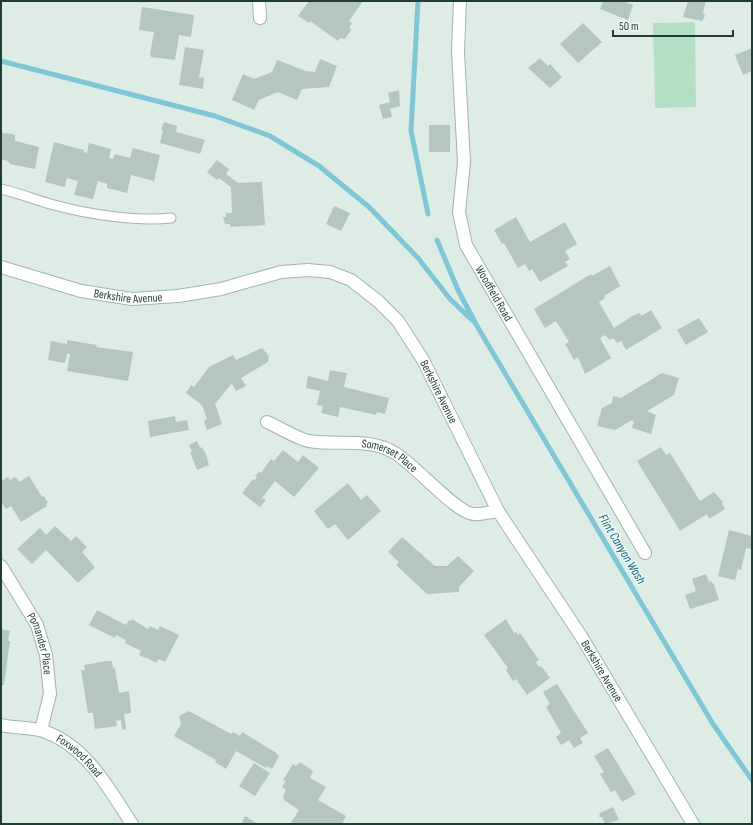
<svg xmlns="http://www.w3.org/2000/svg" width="753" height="825" viewBox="0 0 753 825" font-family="'Sofia Sans Condensed',sans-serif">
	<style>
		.green { fill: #b5dfc2 }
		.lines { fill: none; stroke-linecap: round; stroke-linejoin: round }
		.stream { stroke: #80c6d7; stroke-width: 5 }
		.building { fill: #b3c6bf }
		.lane-casing { stroke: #a1b4ae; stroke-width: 11 }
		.street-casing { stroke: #a1b4ae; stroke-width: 14 }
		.secondary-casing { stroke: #9cb8af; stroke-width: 14 }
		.lane { stroke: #fff; stroke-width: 9 }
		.street { stroke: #fff; stroke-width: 12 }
		.secondary { stroke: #fff; stroke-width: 12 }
		.labels { text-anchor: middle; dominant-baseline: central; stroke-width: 3; stroke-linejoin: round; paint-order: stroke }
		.street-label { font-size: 12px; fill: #1e3d36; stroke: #eff8f4 }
		.water-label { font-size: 13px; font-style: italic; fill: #13687e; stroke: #eff8f4 }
	</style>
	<rect width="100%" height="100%" fill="#deece6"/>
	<path class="green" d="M 695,22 L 696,107 L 655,108 L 653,23 Z"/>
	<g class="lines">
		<path class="stream" d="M 418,1 L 411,131 L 428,214
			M 1,61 L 215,116 L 270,136 L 319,166 L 369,207 L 418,258 L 450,299 L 474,322
			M 437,240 L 458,290 L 477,326 L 713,724 L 752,780"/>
	</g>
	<path class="building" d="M 309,1 L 363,1 L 349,21 L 352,23 L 349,28 L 352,29 L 345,39 L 340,38 L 338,41 L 310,21 L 309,23 L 298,16 Z
		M 603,1 L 623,1 L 633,5 L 628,20 L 600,9 Z
		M 688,1 L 706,1 L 703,12 L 705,16 L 702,21 L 683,17 Z
		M 142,7 L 194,15 L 191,37 L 179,35 L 175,60 L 151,57 L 150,54 L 154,32 L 139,30 Z
		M 583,23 L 602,42 L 578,63 L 560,44 Z
		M 185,47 L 204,50 L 199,77 L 204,78 L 203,89 L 179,85 Z
		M 752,48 L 752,71 L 743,75 L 735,55 Z
		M 540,58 L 548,66 L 550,64 L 562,77 L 550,88 L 528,68 Z
		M 320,59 L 337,66 L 329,87 L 302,89 L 297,100 L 278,92 L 259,100 L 254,110 L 232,100 L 243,74 L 254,79 L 272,72 L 277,60 L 306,71 L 315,72 Z
		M 399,90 L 400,106 L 390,109 L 392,117 L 383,119 L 379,105 L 390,102 L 388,93 Z
		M 164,122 L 177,126 L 176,132 L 205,140 L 200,154 L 160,143 L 163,130 L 161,130 Z
		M 429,125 L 450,125 L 450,152 L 429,152 Z
		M 1,132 L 4,133 L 4,134 L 6,133 L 15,135 L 15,141 L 39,147 L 35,169 L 10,164 L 8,161 L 1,159 Z
		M 54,142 L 84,150 L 84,152 L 87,153 L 89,143 L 111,149 L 109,158 L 113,159 L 115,154 L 130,158 L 133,148 L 160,155 L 154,181 L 131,175 L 127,193 L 107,188 L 107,184 L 98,181 L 93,199 L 74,195 L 78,181 L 67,178 L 65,187 L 45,182 Z
		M 217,160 L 229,169 L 226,174 L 238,183 L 262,182 L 265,225 L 230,227 L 230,224 L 225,224 L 223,217 L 226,217 L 226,213 L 232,213 L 231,187 L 219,178 L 217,180 L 207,172 Z
		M 334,206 L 350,213 L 341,231 L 326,224 Z
		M 516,217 L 530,242 L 565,222 L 577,244 L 565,251 L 570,259 L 565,262 L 568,266 L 540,282 L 532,269 L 529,271 L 525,264 L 518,268 L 504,243 L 502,244 L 494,230 Z
		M 610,266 L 620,286 L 604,296 L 605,298 L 599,302 L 614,328 L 632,316 L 640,313 L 641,316 L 651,310 L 662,328 L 626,350 L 621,341 L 617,343 L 613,338 L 610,340 L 605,335 L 600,338 L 611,358 L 585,374 L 578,357 L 574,360 L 565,344 L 569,342 L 556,321 L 545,328 L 534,309 L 591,274 L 592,276 Z
		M 699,318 L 708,332 L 686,345 L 677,330 Z
		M 67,340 L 97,345 L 96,347 L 133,352 L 128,381 L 67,371 L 70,354 L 67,354 L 65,363 L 48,360 L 51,341 L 67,344 Z
		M 262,348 L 269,356 L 268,362 L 241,378 L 246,386 L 236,391 L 232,383 L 215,404 L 222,424 L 207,430 L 204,421 L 207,419 L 202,405 L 186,393 L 191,385 L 194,387 L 209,367 L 233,355 L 236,360 Z
		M 330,370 L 347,373 L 344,387 L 389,398 L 385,414 L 377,412 L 376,415 L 340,407 L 338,417 L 321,413 L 323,406 L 317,405 L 320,391 L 306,388 L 308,376 L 328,381 Z
		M 662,373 L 679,378 L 674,395 L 647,411 L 656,415 L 651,434 L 632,428 L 634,422 L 632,420 L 615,430 L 597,426 L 602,408 L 612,403 L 613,396 L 621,398 Z
		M 175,416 L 176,422 L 187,420 L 189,430 L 150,437 L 148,421 Z
		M 197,441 L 200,448 L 202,447 L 204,452 L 205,451 L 209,465 L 197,470 L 190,452 L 192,452 L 189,445 Z
		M 661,447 L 666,455 L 670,453 L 700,501 L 714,492 L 723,502 L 722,504 L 725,509 L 709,519 L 707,514 L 680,531 L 637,461 Z
		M 283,450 L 298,462 L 303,455 L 319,468 L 294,497 L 275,481 L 262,498 L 266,500 L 260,507 L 242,493 L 253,479 L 254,481 L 257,477 L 255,476 L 259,472 L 261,473 L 271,459 L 274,461 Z
		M 29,476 L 42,497 L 44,496 L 48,503 L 46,504 L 47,506 L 21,522 L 11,506 L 6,509 L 2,503 L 1,504 L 1,481 L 8,477 L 10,480 L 16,477 L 19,482 Z
		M 348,483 L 361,500 L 367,495 L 381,511 L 348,540 L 335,524 L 328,529 L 314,511 Z
		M 55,526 L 71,541 L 76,536 L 87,547 L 82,552 L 95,567 L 78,583 L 46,550 L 32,564 L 17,549 L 40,528 L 46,535 Z
		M 729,530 L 752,536 L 752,549 L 746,548 L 741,570 L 738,569 L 735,580 L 718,576 Z
		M 402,537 L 435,566 L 447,566 L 458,556 L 474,571 L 459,587 L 459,592 L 427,594 L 396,565 L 399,562 L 388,552 Z
		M 706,574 L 709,582 L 711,581 L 714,585 L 719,600 L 690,609 L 685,595 L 696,591 L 692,579 Z
		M 97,610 L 126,625 L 129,620 L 131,621 L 132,619 L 148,629 L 150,626 L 158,630 L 160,626 L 179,635 L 165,662 L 159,659 L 156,663 L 146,657 L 146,658 L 139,655 L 141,651 L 125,643 L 126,640 L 116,635 L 115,638 L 89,625 Z
		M 506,619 L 514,633 L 516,632 L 518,635 L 520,633 L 539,660 L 536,662 L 539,667 L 541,666 L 550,678 L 527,695 L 516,679 L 513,681 L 506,670 L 508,668 L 484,635 Z
		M 1,629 L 10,631 L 8,641 L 10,641 L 4,685 L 1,685 Z
		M 107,661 L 112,661 L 113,669 L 115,668 L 119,693 L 129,691 L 131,713 L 124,714 L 126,729 L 122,730 L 121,720 L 116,721 L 117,726 L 95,729 L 93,713 L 88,713 L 81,670 L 85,670 L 84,665 Z
		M 557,684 L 588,733 L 580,738 L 583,743 L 574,748 L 569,740 L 561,745 L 556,737 L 561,733 L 546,707 L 550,704 L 543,692 Z
		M 189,711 L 231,734 L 233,732 L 240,736 L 242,732 L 275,752 L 279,756 L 272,769 L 267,766 L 266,768 L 236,751 L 226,769 L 215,762 L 216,760 L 174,736 L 181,724 L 179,716 Z
		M 608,748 L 636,794 L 622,802 L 615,790 L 611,792 L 600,774 L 604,772 L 594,756 Z
		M 300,762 L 313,771 L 310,778 L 326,787 L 318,800 L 346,816 L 342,824 L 290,824 L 299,810 L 284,800 L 283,796 L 286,790 L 282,787 L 286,781 L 283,780 L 293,764 L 296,766 Z
		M 254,763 L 270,773 L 255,796 L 239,786 Z
		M 613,807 L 619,820 L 605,824 L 602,817 L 599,817 L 600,813 Z
		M 245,816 L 258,824 L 241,824 Z"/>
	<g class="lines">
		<defs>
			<path id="lane" d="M 1,189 C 19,193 36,200 54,205 C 87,214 138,222 171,218"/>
			<g id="street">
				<path d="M 259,1 L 260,18"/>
				<path id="s1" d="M 460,1 L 458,52 L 464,162 L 459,212 L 466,245 L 645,553"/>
				<path id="s2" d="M 267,422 C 279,427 297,439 309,441 C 337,446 369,437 395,453 C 414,464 457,514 474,514 C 481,515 490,512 498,511"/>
				<path id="s3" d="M 1,566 L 37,625 L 46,655 L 50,694 L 41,730"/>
				<path id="s4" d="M 1,725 C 15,728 30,727 43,731 C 86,745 109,789 132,824"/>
			</g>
			<g id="secondary">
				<path id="s5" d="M 1,267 L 81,291 L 132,299 L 178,296 L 221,289 L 281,272 L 308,270 L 330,272 L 351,280 L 379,302 L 398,321 L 423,360 L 498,511 L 581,636 L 693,824"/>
			</g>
		</defs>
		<use href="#lane" class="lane-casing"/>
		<use href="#street" class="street-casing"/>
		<use href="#secondary" class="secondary-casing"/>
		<use href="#lane" class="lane"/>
		<use href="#street" class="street"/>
		<use href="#secondary" class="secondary"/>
	</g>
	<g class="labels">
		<g class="street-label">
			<text stroke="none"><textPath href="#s1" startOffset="301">Woodfield Road</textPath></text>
			<text stroke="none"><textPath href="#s5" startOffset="131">Berkshire Avenue</textPath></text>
			<text stroke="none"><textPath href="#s5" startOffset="503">Berkshire Avenue</textPath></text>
			<text stroke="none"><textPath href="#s2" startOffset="130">Somerset Place</textPath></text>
			<text stroke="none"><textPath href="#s3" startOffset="88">Pomander Place</textPath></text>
			<text stroke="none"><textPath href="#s5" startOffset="827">Berkshire Avenue</textPath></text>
			<text stroke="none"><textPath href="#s4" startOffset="87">Foxwood Road</textPath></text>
		</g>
		<g class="water-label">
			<text transform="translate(622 549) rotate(59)">Flint Canyon Wash</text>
		</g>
	</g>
	<rect width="753" height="825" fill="none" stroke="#1e3d36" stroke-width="4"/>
	<path d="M613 30v6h120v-6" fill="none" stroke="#1e3d36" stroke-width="2"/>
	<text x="619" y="30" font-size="12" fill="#1e3d36" stroke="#eff8f4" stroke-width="3" paint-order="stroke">50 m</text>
</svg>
